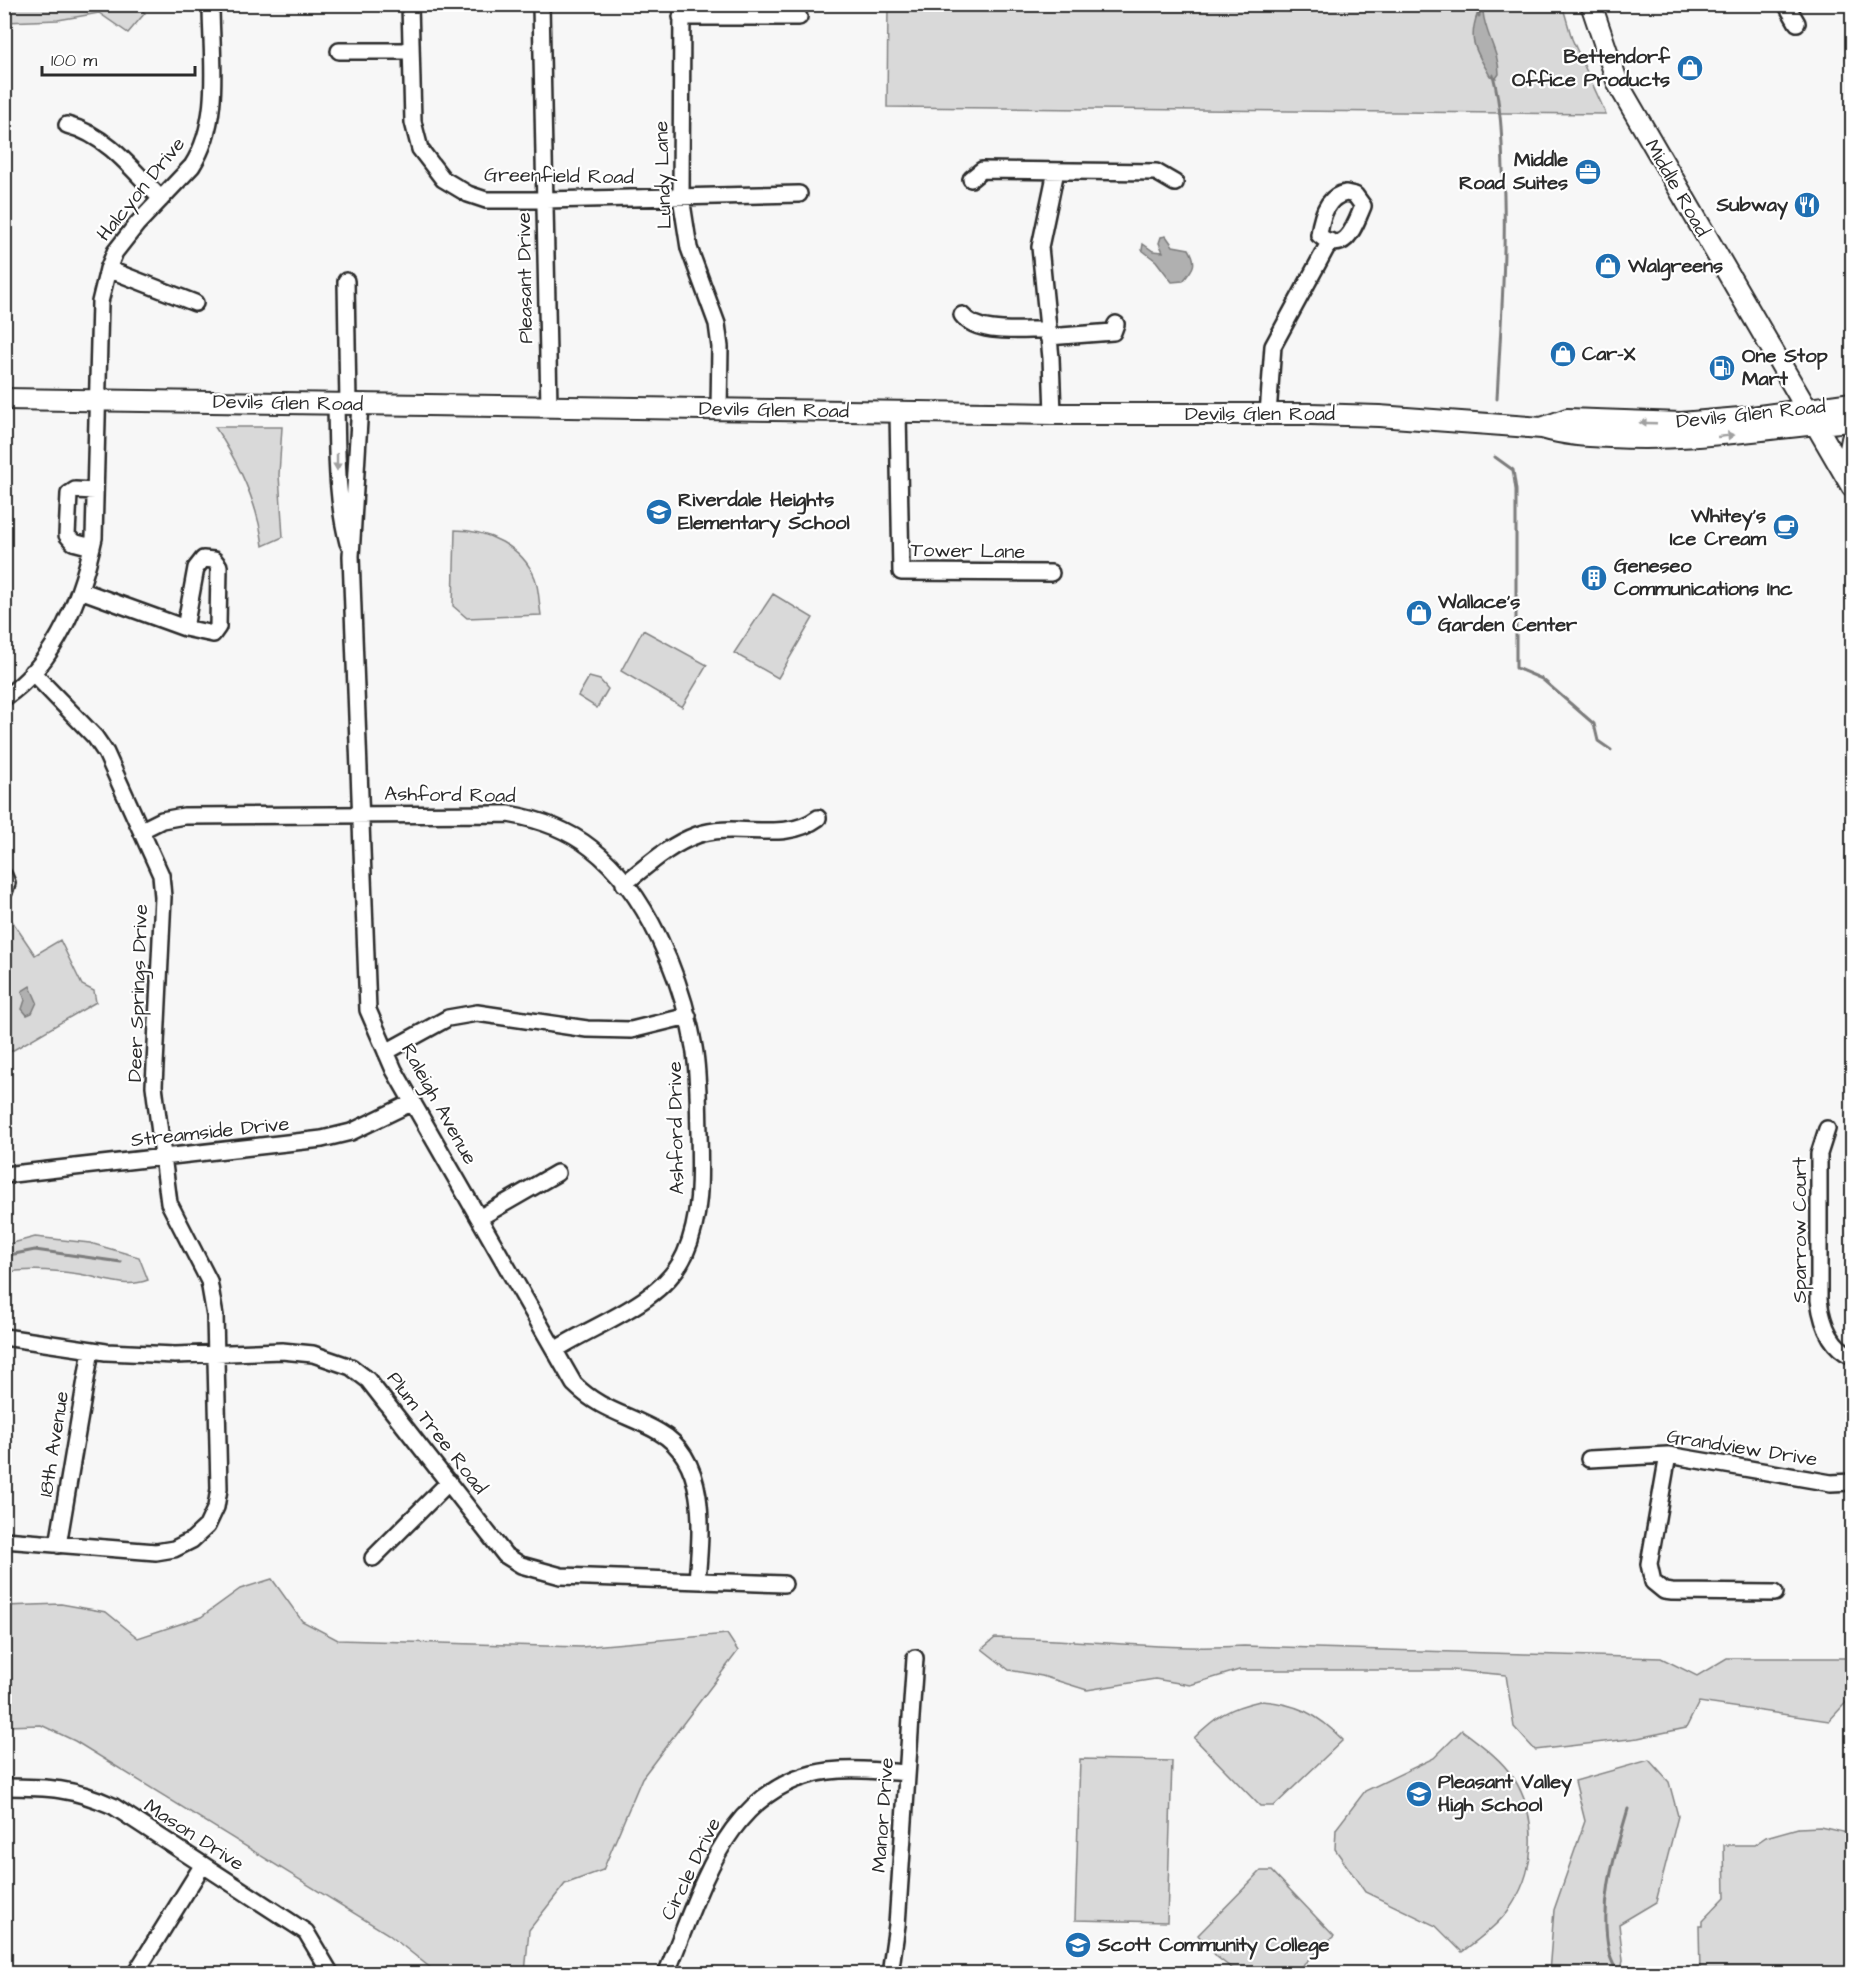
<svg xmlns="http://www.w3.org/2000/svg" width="1857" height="1978" viewBox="0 0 1857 1978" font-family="'Architects Daughter',sans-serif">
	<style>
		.green { fill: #d9d9d9; stroke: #828282; stroke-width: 1.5 }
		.water { fill: #b0b0b0; stroke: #7b7b7b; stroke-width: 1.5 }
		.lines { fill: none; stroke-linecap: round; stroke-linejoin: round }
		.stream { stroke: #7b7b7b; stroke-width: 3 }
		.minor-casing { stroke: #2b2b2b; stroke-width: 20 }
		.major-casing { stroke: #2b2b2b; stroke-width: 24 }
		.minor { stroke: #fff; stroke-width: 15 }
		.major { stroke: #fff; stroke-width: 20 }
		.oneway { fill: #a0a0a0 }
		.labels { text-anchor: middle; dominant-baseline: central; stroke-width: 4.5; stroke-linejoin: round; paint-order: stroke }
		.poi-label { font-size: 20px; font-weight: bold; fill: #2b2b2b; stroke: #fff; text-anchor: start }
		.street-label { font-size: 20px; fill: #2b2b2b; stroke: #fff }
	</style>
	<rect width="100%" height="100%" fill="#f7f7f7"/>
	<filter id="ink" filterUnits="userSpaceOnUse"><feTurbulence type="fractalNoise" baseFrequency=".0167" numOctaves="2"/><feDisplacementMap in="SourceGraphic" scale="12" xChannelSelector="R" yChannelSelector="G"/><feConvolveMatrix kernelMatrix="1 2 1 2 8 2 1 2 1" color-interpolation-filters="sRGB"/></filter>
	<g filter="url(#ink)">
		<path class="green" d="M 1562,4 L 1572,39 L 1606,114 L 887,107 L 888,5 Z
			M 4,5 L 136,5 L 145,13 L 128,33 L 99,13 L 58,20 L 5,22 Z
			M 215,427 L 282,427 L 279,475 L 283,537 L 263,546 C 258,504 238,462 215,427 Z
			M 455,530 C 487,530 522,546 535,578 C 539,589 539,603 541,615 L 467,618 L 453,606 Z
			M 773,594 L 813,618 L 778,678 L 734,653 Z
			M 643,630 L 707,665 L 682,707 L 621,671 Z
			M 589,677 L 600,680 L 608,689 L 597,708 L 578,696 Z
			M 4,909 L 35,955 L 60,940 L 82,985 L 94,991 L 96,1002 L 5,1055 Z
			M 35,1237 L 90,1243 L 139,1257 L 148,1280 C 125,1289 103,1278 79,1274 C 55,1270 29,1269 5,1272 L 5,1245 Z
			M 272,1579 L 302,1621 L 338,1640 L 581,1647 L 727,1634 L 738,1651 L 642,1778 L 603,1870 L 565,1884 L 529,1930 L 525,1973 L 437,1973 L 388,1934 L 75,1741 L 41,1725 L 5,1726 L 5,1606 L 61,1604 L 106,1612 L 138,1638 L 201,1617 L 240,1589 Z
			M 995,1638 C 1078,1638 1161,1651 1244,1646 L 1661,1658 L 1697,1676 L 1727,1658 L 1852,1658 L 1852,1696 L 1829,1721 L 1699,1702 L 1686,1728 L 1638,1738 L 1535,1750 L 1514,1727 L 1506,1675 L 1452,1670 L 1239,1670 L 1190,1685 L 1155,1679 L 1087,1690 L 1042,1676 L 1009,1670 L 982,1649 Z
			M 1260,1701 C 1296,1703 1318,1714 1343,1740 L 1274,1806 L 1260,1806 L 1194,1738 C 1216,1716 1229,1708 1260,1701 Z
			M 1462,1730 C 1480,1744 1500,1758 1513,1777 C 1540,1819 1536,1874 1507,1912 C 1495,1928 1477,1940 1462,1952 L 1436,1926 L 1365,1892 L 1335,1849 L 1336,1829 L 1365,1791 L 1434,1758 Z
			M 1080,1759 L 1172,1761 L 1167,1922 L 1075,1920 Z
			M 1649,1760 L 1669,1782 L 1678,1816 L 1656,1902 L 1619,1924 L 1623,1961 L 1620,1973 L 1549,1973 L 1554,1910 L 1585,1821 L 1575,1781 Z
			M 1820,1827 L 1852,1834 L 1852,1973 L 1700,1973 L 1699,1926 L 1702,1926 L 1702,1921 L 1725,1897 L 1724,1845 L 1754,1845 L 1766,1837 L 1798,1828 Z
			M 1261,1871 L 1272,1871 L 1334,1936 L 1294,1973 L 1238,1973 L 1217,1957 L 1198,1935 Z"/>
		<path class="water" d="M 1478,12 L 1483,12 C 1485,34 1499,52 1499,74 L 1496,78 L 1490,76 C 1476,50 1467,42 1478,12 Z
			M 1166,236 L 1173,246 L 1189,249 C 1198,264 1193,269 1183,281 L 1172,282 L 1156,261 L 1142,250 L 1143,244 L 1153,251 L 1163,252 L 1159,243 L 1161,237 Z
			M 30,986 L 37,1002 L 32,1013 L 27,1015 L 22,1009 L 25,1000 L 22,991 Z"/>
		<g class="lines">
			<path class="stream" d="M 1479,16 L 1480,4
				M 1493,75 C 1501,106 1502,138 1503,170 C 1507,246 1501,322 1497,399
				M 1495,457 L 1513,470 L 1516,490 L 1516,668 L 1542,679 L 1594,724 L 1598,741 L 1611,750
				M 4,1256 L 35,1250 L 121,1262
				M 1618,1974 C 1615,1967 1610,1959 1609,1952 C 1599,1902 1614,1857 1628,1809"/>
			<defs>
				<path id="minor" d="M 410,4 L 413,122 L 420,149 L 443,179 L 468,194 L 486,200 L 545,200 L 799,194
					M 541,4 L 549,407
					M 682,4 L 681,197 L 689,248 L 717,324 L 720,347 L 719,409
					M 1786,4 L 1797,23
					M 681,17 L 799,17
					M 339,51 L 411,51
					M 67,125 C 107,135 133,170 161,199
					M 971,179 L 982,170 L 1156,172 L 1175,183
					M 1346,193 L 1355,195 L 1363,206 C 1355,225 1345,258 1319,235 C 1321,218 1327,196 1346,193 Z
					M 108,269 L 195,303
					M 346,281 L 348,404
					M 962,315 C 978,336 1024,329 1048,330
					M 1048,337 L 1113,332 L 1116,324
					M 336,404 C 337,451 336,497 348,543
					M 360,404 L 351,556 L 368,1010 L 394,1070 L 574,1384 C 601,1411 628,1414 659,1432 C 709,1460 701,1532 697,1581
					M 898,412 L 901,572 L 1051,573
					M 1053,414 L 1051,358 L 1040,247 L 1056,171
					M 1268,414 L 1273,346 L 1330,241
					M 92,547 L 73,542 L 67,535 L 69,494 L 75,490 L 95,491
					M 80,590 L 185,628 L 213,634 L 218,627 L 219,566 L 214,560 L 203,559 L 196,568 L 185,628
					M 4,698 C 57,662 81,598 94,538 L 100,302 L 108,269 L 115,252 L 137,224 L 192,166 C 222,119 211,58 211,4
					M 142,830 L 162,820 L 184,816 L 508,814 C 538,819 567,829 591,848 C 647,891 682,979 694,1047 C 699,1075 698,1105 699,1133 C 700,1174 702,1216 685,1254 C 663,1303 597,1323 555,1350
					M 4,876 L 7,883 L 4,892
					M 624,884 C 647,866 669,845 697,835 C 736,821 783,844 818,818
					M 386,1052 L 448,1018 L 477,1013 L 587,1029 L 631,1030 L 688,1016
					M 1827,1129 L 1819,1154 L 1819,1300 C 1822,1323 1830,1347 1852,1356
					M 4,1175 L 322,1139 L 351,1132 L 413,1102
					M 479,1218 L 557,1173
					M 4,1337 L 106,1352 L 175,1355 L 282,1351 L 313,1354 L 351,1367 L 368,1380 L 505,1555 L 521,1565 L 561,1576 L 784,1584
					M 1668,1455 L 1649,1564 L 1653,1582 L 1664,1591 L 1672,1592 L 1775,1593
					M 1589,1459 L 1668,1455 L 1831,1483 L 1852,1482
					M 4,1540 L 156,1552 L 174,1549 L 192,1540 L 207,1526 L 216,1507 L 219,1489 L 215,1316 L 209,1281 L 169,1203 L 154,1086 L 163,897 L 161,875 L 106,753 L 95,737 L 32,672
					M 58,1545 L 91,1350
					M 373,1558 L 449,1482
					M 4,1787 C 48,1787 73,1788 113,1806 L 306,1932 L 331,1974
					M 135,1974 L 202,1866
					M 666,1974 C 701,1892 725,1784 829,1771 C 854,1768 881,1771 907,1773
					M 890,1974 L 897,1925 L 915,1658"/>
				<path id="major" d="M 1591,4 L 1618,84 L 1852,487
					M 4,399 L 1053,414 L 1311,414 L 1379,416 L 1542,428 C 1565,435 1586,436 1610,437 C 1696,442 1769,427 1852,421
					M 1542,428 L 1567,419 L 1681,423 L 1752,417 L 1852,403
					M 1845,475 L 1852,439"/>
			</defs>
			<use href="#minor" class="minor-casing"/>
			<use href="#major" class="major-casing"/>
			<use href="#minor" class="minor"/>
			<use href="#major" class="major"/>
		</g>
		<defs><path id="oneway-solid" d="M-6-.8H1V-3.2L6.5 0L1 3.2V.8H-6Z" transform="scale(1.5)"/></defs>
		<g class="oneway">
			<use href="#oneway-solid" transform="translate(1648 423) rotate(-178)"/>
			<use href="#oneway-solid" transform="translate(1726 436) rotate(-6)"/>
			<use href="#oneway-solid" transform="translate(337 462) rotate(90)"/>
		</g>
	</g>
	<defs>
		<symbol id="shop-disc" viewBox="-11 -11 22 22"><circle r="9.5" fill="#1f6fb2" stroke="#fff"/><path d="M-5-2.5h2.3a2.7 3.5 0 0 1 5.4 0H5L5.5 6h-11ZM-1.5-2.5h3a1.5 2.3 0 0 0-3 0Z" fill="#fff"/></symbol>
		<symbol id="office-disc" viewBox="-11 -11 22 22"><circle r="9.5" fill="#1f6fb2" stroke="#fff"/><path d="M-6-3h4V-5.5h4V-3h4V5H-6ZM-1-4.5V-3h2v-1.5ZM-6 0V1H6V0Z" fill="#fff"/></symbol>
		<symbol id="restaurant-disc" viewBox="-11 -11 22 22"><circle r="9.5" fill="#1f6fb2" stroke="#fff"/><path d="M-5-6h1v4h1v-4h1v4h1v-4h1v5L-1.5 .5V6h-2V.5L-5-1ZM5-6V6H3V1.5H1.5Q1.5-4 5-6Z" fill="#fff"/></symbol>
		<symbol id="fuel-disc" viewBox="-11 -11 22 22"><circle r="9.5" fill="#1f6fb2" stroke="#fff"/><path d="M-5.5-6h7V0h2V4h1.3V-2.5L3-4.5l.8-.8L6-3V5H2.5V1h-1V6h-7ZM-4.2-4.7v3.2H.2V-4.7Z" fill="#fff"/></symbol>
		<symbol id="school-disc" viewBox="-11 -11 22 22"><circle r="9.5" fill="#1f6fb2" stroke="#fff"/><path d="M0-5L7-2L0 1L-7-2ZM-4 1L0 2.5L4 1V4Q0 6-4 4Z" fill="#fff"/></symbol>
		<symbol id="cafe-disc" viewBox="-11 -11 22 22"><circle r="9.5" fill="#1f6fb2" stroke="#fff"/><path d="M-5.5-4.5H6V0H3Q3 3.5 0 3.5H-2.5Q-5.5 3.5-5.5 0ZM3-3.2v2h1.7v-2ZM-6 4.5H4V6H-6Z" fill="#fff"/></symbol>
		<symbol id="building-disc" viewBox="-11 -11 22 22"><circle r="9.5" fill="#1f6fb2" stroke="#fff"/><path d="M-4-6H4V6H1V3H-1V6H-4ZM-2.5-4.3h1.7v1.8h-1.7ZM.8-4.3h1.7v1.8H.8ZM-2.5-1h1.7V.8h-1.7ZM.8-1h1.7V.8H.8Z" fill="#fff"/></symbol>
		<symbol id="university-disc" viewBox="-11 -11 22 22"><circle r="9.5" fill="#1f6fb2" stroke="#fff"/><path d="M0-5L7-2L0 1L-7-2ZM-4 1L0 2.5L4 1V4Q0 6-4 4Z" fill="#fff"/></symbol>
	</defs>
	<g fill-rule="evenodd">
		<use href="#shop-disc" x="1675" y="53" width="30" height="30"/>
		<use href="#office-disc" x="1573" y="157" width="30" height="30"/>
		<use href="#restaurant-disc" x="1792" y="190" width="30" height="30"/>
		<use href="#shop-disc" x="1593" y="251" width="30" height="30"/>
		<use href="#shop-disc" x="1548" y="339" width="30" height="30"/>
		<use href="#fuel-disc" x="1707" y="353" width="30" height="30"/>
		<use href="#school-disc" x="644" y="497" width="30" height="30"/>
		<use href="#cafe-disc" x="1771" y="512" width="30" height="30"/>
		<use href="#building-disc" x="1579" y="563" width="30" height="30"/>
		<use href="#shop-disc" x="1404" y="598" width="30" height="30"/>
		<use href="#school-disc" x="1404" y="1779" width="30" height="30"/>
		<use href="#university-disc" x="1063" y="1930" width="30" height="30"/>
	</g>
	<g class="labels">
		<g class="poi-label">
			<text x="1670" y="57" text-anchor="end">Bettendorf<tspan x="1670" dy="23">Office Products</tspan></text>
			<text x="1568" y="160" text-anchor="end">Middle<tspan x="1568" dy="23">Road Suites</tspan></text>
			<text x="1788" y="205" text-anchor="end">Subway</text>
			<text x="1628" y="266">Walgreens</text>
			<text x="1582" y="354">Car-X</text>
			<text x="1742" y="356">One Stop<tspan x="1742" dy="23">Mart</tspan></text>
			<text x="678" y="500">Riverdale Heights<tspan x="678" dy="23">Elementary School</tspan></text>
			<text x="1766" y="516" text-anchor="end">Whitey's<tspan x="1766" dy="23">Ice Cream</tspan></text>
			<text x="1614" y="566">Geneseo<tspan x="1614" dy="23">Communications Inc</tspan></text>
			<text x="1438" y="602">Wallace's<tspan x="1438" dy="23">Garden Center</tspan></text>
			<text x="1438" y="1782">Pleasant Valley<tspan x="1438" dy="23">High School</tspan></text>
			<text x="1098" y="1945">Scott Community College</text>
		</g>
		<g class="street-label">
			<text transform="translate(663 175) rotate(-92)">Lundy Lane</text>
			<text transform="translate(559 176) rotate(1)">Greenfield Road</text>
			<text transform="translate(1677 188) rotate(60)">Middle Road</text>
			<text transform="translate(141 189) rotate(-51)">Halcyon Drive</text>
			<text transform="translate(525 278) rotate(-91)">Pleasant Drive</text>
			<text transform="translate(288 403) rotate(1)">Devils Glen Road</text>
			<text transform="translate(774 410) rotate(1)">Devils Glen Road</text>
			<text x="1260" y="414">Devils Glen Road</text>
			<text transform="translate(1751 414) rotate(-6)">Devils Glen Road</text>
			<text transform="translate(968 551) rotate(1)">Tower Lane</text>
			<text transform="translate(450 795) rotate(1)">Ashford Road</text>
			<text transform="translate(138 993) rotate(-88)">Deer Springs Drive</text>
			<text transform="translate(439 1104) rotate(61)">Raleigh Avenue</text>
			<text transform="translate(676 1128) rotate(-91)">Ashford Drive</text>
			<text transform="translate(210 1132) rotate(-6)">Streamside Drive</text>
			<text transform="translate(1800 1230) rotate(-90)">Sparrow Court</text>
			<text transform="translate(437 1433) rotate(52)">Plum Tree Road</text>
			<text transform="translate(54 1444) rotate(-81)">18th Avenue</text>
			<text transform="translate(1742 1448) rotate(9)">Grandview Drive</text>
			<text transform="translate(883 1815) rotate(-86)">Manor Drive</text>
			<text transform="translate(194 1835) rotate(33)">Mason Drive</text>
			<text transform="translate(691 1869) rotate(-64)">Circle Drive</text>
		</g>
	</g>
	<rect width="1857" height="1978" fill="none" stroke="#fff" stroke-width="24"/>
	<rect x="12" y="12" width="1833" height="1954" fill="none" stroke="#2b2b2b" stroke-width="2" filter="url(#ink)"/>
	<path d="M42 66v9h153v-9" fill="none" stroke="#2b2b2b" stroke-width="3"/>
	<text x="51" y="66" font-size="18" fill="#2b2b2b" stroke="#ffffff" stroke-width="4.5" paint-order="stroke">100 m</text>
</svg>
